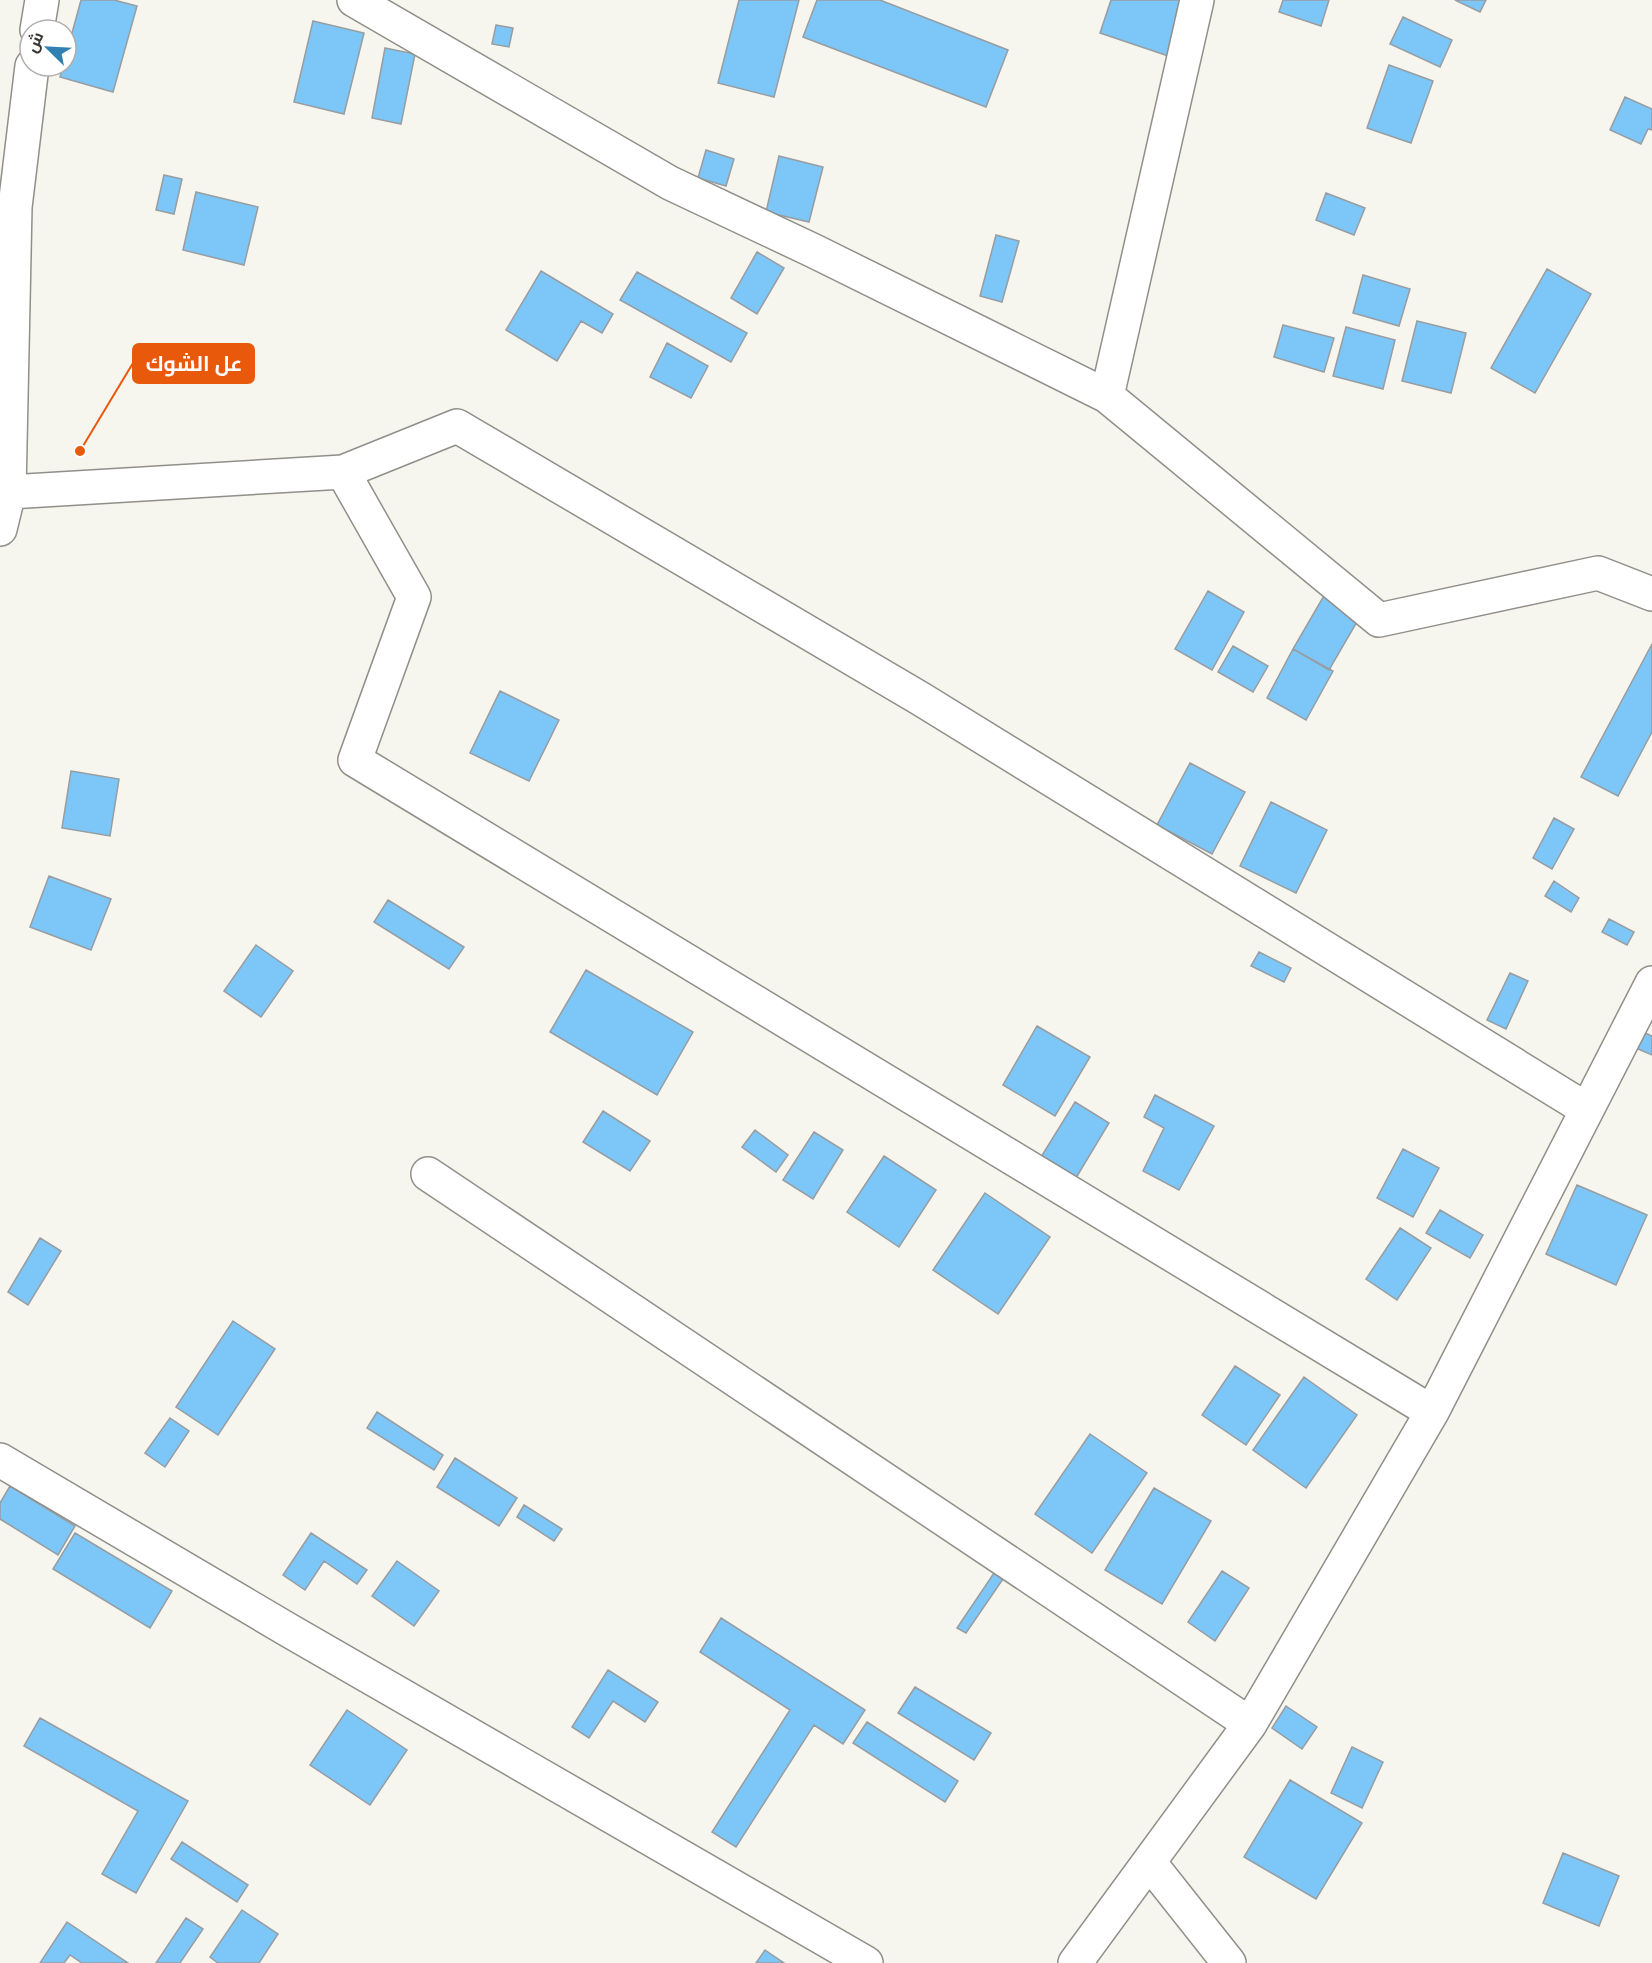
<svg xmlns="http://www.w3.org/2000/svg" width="1652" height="1963" viewBox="0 0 1652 1963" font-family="'Golos Text',Cairo,sans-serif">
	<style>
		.building { fill: #7dc6f8; stroke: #979da1; stroke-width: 1.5 }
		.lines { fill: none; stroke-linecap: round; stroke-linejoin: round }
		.minor-casing { stroke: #918f89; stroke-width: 36 }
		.minor { stroke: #fff; stroke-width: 33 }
		.leader { fill: none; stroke: #e8590c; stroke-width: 2 }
		.callout-dot { fill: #e8590c; stroke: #fff; stroke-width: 2 }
		.callout { fill: #e8590c; stroke: #e8590c; stroke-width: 2 }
		.callout-label { font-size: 21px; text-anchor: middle; font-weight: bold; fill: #fff }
	</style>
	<rect width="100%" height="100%" fill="#f6f5ee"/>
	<path class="building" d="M 81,0 L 114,0 L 137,6 L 113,92 L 60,77 L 63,66 L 66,66 L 66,55 Z
		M 739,0 L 799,0 L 774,97 L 718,83 Z
		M 817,0 L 880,0 L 1008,50 L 986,107 L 803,37 Z
		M 1111,0 L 1208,0 L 1192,64 L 1100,33 Z
		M 1283,0 L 1329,0 L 1321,26 L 1279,12 Z
		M 1455,0 L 1486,0 L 1480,12 Z
		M 1403,17 L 1452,40 L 1440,67 L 1390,44 Z
		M 313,21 L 364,33 L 344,114 L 294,102 Z
		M 496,25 L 513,28 L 509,47 L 492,44 Z
		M 385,48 L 415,54 L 401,124 L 372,118 Z
		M 1389,65 L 1433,81 L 1411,143 L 1367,128 Z
		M 1625,97 L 1652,109 L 1652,130 L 1648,129 L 1641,144 L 1610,130 Z
		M 706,150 L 734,159 L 726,186 L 698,178 Z
		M 779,156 L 823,167 L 809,222 L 766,212 Z
		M 164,175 L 182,179 L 174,214 L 156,210 Z
		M 196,192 L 258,207 L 244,265 L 183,250 Z
		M 1326,193 L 1365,208 L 1354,235 L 1316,220 Z
		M 996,235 L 1019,241 L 1002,302 L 980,296 Z
		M 757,252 L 784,268 L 757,314 L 731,298 Z
		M 1547,269 L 1591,294 L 1535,393 L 1491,368 Z
		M 541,271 L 613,314 L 602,333 L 581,321 L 557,361 L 506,330 Z
		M 637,272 L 747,333 L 731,362 L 620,300 Z
		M 1363,275 L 1410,289 L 1399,326 L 1353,313 Z
		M 1417,321 L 1466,333 L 1451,393 L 1402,381 Z
		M 1283,325 L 1334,338 L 1324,372 L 1274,357 Z
		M 1346,327 L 1395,340 L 1383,389 L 1333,376 Z
		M 667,343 L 708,366 L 691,398 L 650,377 Z
		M 1336,575 L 1372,596 L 1329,670 L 1293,649 Z
		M 1208,591 L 1244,612 L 1212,670 L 1175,649 Z
		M 1652,644 L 1652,732 L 1618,796 L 1581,777 Z
		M 1233,646 L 1268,666 L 1253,692 L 1218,672 Z
		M 1293,649 L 1333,671 L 1306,720 L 1267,698 Z
		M 500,691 L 559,720 L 529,781 L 470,753 Z
		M 1190,763 L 1245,792 L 1212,854 L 1157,825 Z
		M 71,771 L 119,779 L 110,836 L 62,828 Z
		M 1271,802 L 1327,830 L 1296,893 L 1240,866 Z
		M 1554,818 L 1574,829 L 1552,869 L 1533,858 Z
		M 49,876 L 111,899 L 91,950 L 30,927 Z
		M 1554,881 L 1579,898 L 1571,912 L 1545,896 Z
		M 388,900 L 464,947 L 449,969 L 374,922 Z
		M 1609,919 L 1634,932 L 1627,945 L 1602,932 Z
		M 256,945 L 293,971 L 261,1017 L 224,991 Z
		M 1259,952 L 1291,968 L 1284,982 L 1251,966 Z
		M 586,970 L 693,1032 L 657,1095 L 550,1032 Z
		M 1510,973 L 1528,981 L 1506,1029 L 1487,1020 Z
		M 1037,1026 L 1090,1057 L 1055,1116 L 1003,1085 Z
		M 1643,1032 L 1652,1036 L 1652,1055 L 1636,1048 Z
		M 1155,1095 L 1214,1126 L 1179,1190 L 1143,1171 L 1164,1128 L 1144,1117 Z
		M 1075,1102 L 1109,1123 L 1076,1178 L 1041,1157 Z
		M 603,1111 L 650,1141 L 630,1171 L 583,1142 Z
		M 755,1130 L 788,1155 L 776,1172 L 742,1147 Z
		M 814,1132 L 843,1150 L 813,1199 L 783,1180 Z
		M 1403,1149 L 1439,1168 L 1413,1217 L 1377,1198 Z
		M 884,1156 L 936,1190 L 899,1247 L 847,1212 Z
		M 1577,1185 L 1647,1215 L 1616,1285 L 1546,1254 Z
		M 985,1193 L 1050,1237 L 998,1314 L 933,1270 Z
		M 1440,1210 L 1483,1235 L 1470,1258 L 1426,1233 Z
		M 1400,1228 L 1431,1248 L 1397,1300 L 1366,1279 Z
		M 40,1238 L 61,1251 L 28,1305 L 8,1292 Z
		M 233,1321 L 275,1349 L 218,1435 L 176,1407 Z
		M 1235,1366 L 1280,1395 L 1246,1445 L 1202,1415 Z
		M 1304,1377 L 1357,1415 L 1306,1488 L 1253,1450 Z
		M 377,1412 L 443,1455 L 434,1470 L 367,1428 Z
		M 170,1418 L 189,1431 L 165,1467 L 145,1453 Z
		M 1090,1434 L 1147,1473 L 1092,1553 L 1035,1514 Z
		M 455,1458 L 517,1498 L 499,1526 L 437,1487 Z
		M 10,1486 L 75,1526 L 58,1555 L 0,1519 L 0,1503 Z
		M 1154,1488 L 1211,1521 L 1162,1604 L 1105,1570 Z
		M 524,1505 L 562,1529 L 554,1541 L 517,1517 Z
		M 75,1533 L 172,1591 L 150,1628 L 53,1569 Z
		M 311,1533 L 367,1570 L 357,1584 L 324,1561 L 305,1590 L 283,1575 Z
		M 397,1561 L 439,1591 L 414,1626 L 372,1596 Z
		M 1222,1571 L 1249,1588 L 1215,1641 L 1188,1622 Z
		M 994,1573 L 1003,1579 L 966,1633 L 957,1628 Z
		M 721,1618 L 865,1710 L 843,1744 L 814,1725 L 736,1847 L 712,1832 L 790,1710 L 700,1652 Z
		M 608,1670 L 658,1702 L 645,1722 L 613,1701 L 589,1738 L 572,1727 Z
		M 915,1687 L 991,1733 L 974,1760 L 898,1713 Z
		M 1286,1706 L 1317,1727 L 1302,1749 L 1272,1728 Z
		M 347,1710 L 407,1750 L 370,1805 L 310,1765 Z
		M 40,1718 L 188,1801 L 136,1893 L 102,1874 L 138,1811 L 24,1746 Z
		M 867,1722 L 958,1781 L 945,1802 L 853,1743 Z
		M 1352,1747 L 1383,1762 L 1362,1808 L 1331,1793 Z
		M 1290,1780 L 1362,1823 L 1316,1899 L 1244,1857 Z
		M 182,1842 L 248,1885 L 237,1902 L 171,1859 Z
		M 1563,1853 L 1619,1876 L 1599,1926 L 1543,1903 Z
		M 242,1910 L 278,1934 L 259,1963 L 218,1963 L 210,1957 Z
		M 186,1918 L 203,1929 L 180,1963 L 156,1963 Z
		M 67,1922 L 128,1963 L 82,1963 L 70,1955 L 64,1963 L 40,1963 Z
		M 765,1950 L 784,1963 L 756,1963 Z"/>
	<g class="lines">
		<defs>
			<path id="minor" d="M 354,0 L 670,183 L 814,251 L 1107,396
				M 1197,0 L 1107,396 L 1379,620 L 1598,573 L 1652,594
				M 37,30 L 42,0
				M 343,472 L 414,597 L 355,760 L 1432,1412
				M 9,492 L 343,472 L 457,426 L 921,699 L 1586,1109
				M 0,529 L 9,492 L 15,207 L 32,66
				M 428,1174 L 1250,1724
				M 0,1460 L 290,1631 L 866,1963
				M 1149,1862 L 1229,1963
				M 1075,1963 L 1250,1724 L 1432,1412 L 1652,983"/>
		</defs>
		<use href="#minor" class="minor-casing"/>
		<use href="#minor" class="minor"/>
	</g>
	<path class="leader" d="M80 451L133 363"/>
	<circle class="callout-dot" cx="80" cy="451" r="6"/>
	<rect class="callout" x="133" y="344" width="121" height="39" rx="6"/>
	<g class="callout-label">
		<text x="194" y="371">عل الشوك</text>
	</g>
	<g transform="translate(48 48) rotate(294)"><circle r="28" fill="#ffffff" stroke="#aeaead" stroke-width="1.5"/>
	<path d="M0-4.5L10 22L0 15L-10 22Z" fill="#3080b1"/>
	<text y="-9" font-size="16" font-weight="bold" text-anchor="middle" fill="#353532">ش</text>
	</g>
</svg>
